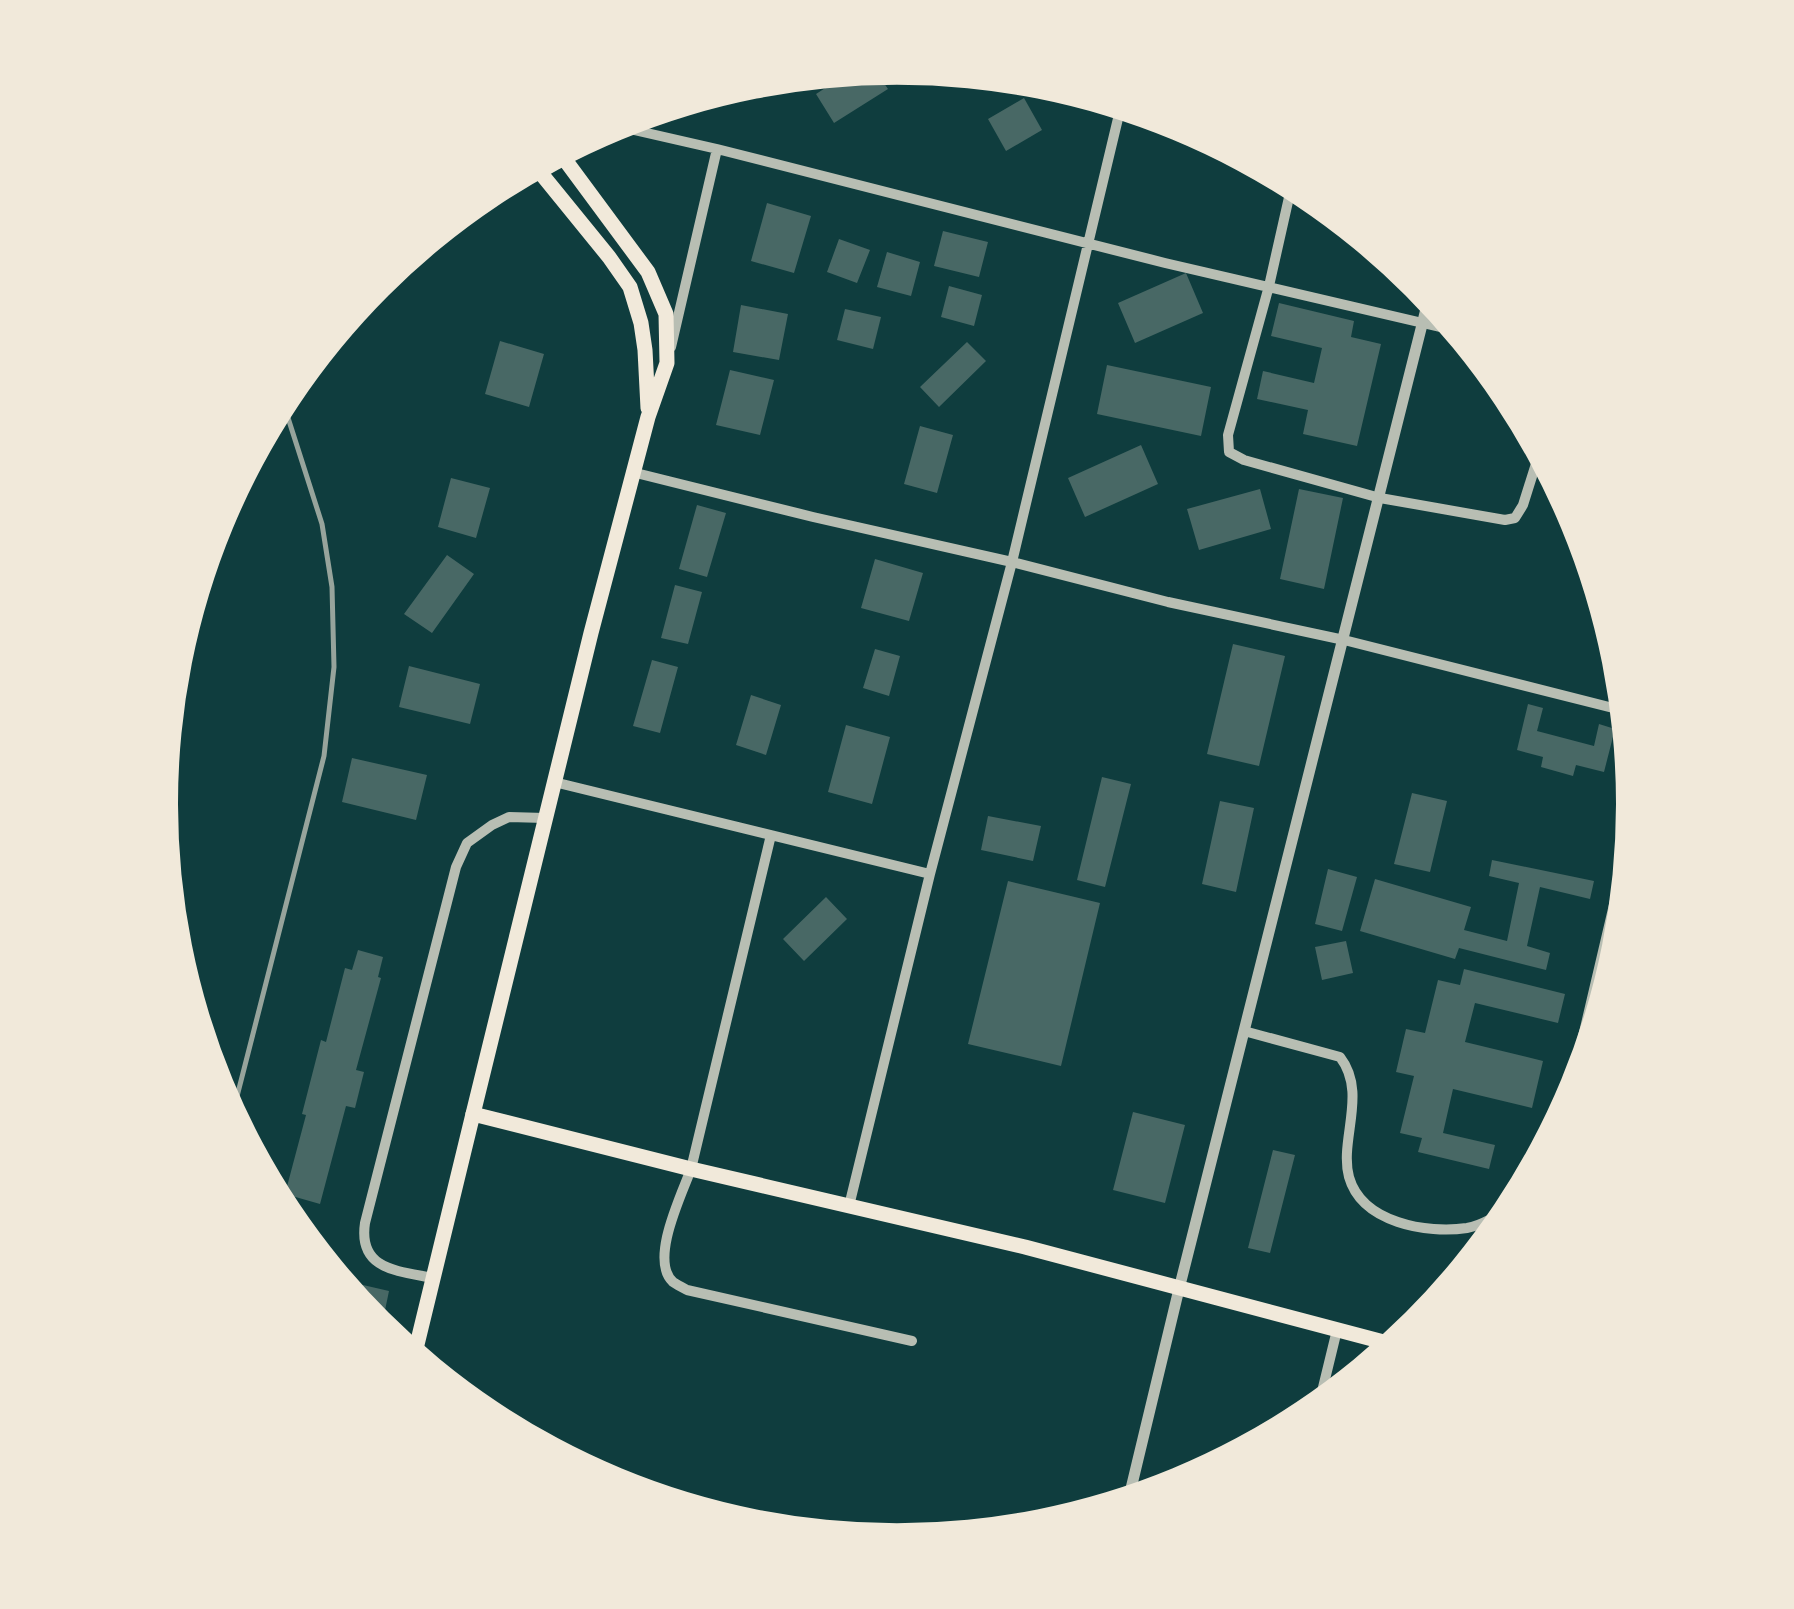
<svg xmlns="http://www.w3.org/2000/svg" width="1794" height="1609" viewBox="0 0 1794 1609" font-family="'PT Sans Narrow',sans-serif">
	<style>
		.building { fill: #486865 }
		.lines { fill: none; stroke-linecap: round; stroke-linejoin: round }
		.minor { stroke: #b8beb3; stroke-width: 10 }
		.tertiary { stroke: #b8beb3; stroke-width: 11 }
		.primary { stroke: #f1e9da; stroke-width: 15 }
		.trunk { stroke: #f1e9da; stroke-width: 15 }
		.rail { stroke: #97a49c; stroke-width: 5 }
	</style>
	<rect width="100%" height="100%" fill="#0f3d3e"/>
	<path class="building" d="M 875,70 L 888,89 L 834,123 L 816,94 L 850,72 Z
		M 1024,98 L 1042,130 L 1006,151 L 988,119 Z
		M 767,203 L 811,216 L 794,273 L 751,261 Z
		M 943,231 L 988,242 L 979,277 L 934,266 Z
		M 839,239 L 870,250 L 857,283 L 827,272 Z
		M 887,252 L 920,262 L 911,296 L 877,287 Z
		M 1186,273 L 1203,313 L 1135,343 L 1118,303 Z
		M 949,286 L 982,295 L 974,326 L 941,317 Z
		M 1279,303 L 1354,321 L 1351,337 L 1381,344 L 1357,446 L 1303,434 L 1308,410 L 1257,399 L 1263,371 L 1314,383 L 1322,348 L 1271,336 Z
		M 741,305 L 788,314 L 779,360 L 733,352 Z
		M 845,309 L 881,317 L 873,349 L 837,340 Z
		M 500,341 L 544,354 L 529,407 L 485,394 Z
		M 967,342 L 986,361 L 939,407 L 920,387 Z
		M 1107,365 L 1211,387 L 1201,436 L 1097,414 Z
		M 730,370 L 774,380 L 760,435 L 716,425 Z
		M 920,426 L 953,435 L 937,493 L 904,484 Z
		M 1141,445 L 1158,484 L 1085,517 L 1068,478 Z
		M 451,478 L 490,488 L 476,538 L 438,527 Z
		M 1260,489 L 1271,529 L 1199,550 L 1187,509 Z
		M 1299,489 L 1343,498 L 1324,589 L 1280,579 Z
		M 697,505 L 726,513 L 707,577 L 679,569 Z
		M 447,555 L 474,574 L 432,633 L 404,614 Z
		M 875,559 L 923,573 L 909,621 L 861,608 Z
		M 675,585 L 702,592 L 688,644 L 661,638 Z
		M 1233,644 L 1285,656 L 1259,766 L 1207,754 Z
		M 875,649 L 900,656 L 889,696 L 863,688 Z
		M 652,660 L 678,667 L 660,733 L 633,726 Z
		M 409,666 L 480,684 L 470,724 L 399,707 Z
		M 751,695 L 781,705 L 766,755 L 736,745 Z
		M 1528,704 L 1543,708 L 1537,731 L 1594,746 L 1599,724 L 1615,729 L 1604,772 L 1576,765 L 1573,776 L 1541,767 L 1543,757 L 1517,750 Z
		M 846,725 L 890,737 L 872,804 L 828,792 Z
		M 352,758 L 427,775 L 416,820 L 342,802 Z
		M 1102,777 L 1131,784 L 1105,887 L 1077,880 Z
		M 1412,793 L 1447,801 L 1430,872 L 1394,864 Z
		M 1220,801 L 1254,808 L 1236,892 L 1202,884 Z
		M 988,816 L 1041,826 L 1033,861 L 981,850 Z
		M 1492,860 L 1594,881 L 1590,899 L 1540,887 L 1527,946 L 1550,953 L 1546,970 L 1459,948 L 1455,959 L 1360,931 L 1375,879 L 1471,907 L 1464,930 L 1507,941 L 1519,883 L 1489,876 Z
		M 1328,869 L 1357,877 L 1342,931 L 1315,924 Z
		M 1008,881 L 1100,903 L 1061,1066 L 968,1044 Z
		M 826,897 L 847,919 L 804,961 L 783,939 Z
		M 1346,941 L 1353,973 L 1322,980 L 1315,947 Z
		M 358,950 L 383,957 L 378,977 L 381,978 L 356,1070 L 364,1072 L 355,1108 L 346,1106 L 320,1204 L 285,1194 L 306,1115 L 302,1114 L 321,1040 L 326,1042 L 345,968 L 352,970 Z
		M 1464,969 L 1565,994 L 1558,1023 L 1475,1003 L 1465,1042 L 1543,1061 L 1532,1108 L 1453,1089 L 1443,1133 L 1495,1145 L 1489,1169 L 1418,1152 L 1422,1138 L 1400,1133 L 1414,1076 L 1396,1072 L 1406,1029 L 1425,1033 L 1438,980 L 1460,985 Z
		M 1133,1112 L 1185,1125 L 1165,1203 L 1113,1190 Z
		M 1273,1150 L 1295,1155 L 1270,1253 L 1248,1248 Z
		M 337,1279 L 389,1291 L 383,1320 L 369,1317 Z"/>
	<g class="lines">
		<path class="minor" d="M 612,125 L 717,149 L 1165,263 L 1457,331
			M 1292,184 L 1269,286 L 1228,435 L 1229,452 L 1244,460 L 1380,498 L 1505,520 L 1515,518 L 1523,505 L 1540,451
			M 671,347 L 717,149
			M 632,472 L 813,517 L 1012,562 L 1168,602 L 1344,640 L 1625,711
			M 554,782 L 930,874
			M 771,835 L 691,1169 C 682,1194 649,1260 673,1282 C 677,1285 682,1287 687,1290 L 912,1341
			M 1244,1031 L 1340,1057 C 1368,1093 1339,1140 1349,1177 C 1362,1223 1427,1234 1467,1228 C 1484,1225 1501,1213 1515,1204
			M 1566,1109 L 1632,828
			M 849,1206 L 930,874 L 1012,562 L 1121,106
			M 433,1278 C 398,1271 358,1270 365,1223 L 456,867 L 467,843 L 492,825 L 509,817 L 545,818
			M 1318,1408 L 1337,1330"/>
		<path class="tertiary" d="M 1128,1501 L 1179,1289 L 1429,297"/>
		<path class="primary" d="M 535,166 L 609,257 L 630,287 L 641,323 L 645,350 L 648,408
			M 473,1114 L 591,633 L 648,417 L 667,363 L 666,314 L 648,272 L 560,153"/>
		<path class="trunk" d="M 414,1357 L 473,1114 L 691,1169 L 1025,1247 L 1395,1345"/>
		<path class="rail" d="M 232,1116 L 324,756 L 334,667 L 332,587 L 322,524 L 282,399"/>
	</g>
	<path d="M0 0H1794V1609H0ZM178 804a719 719 0 1 1 1438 0a719 719 0 1 1-1438 0Z" fill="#f1e9da" fill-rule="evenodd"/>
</svg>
